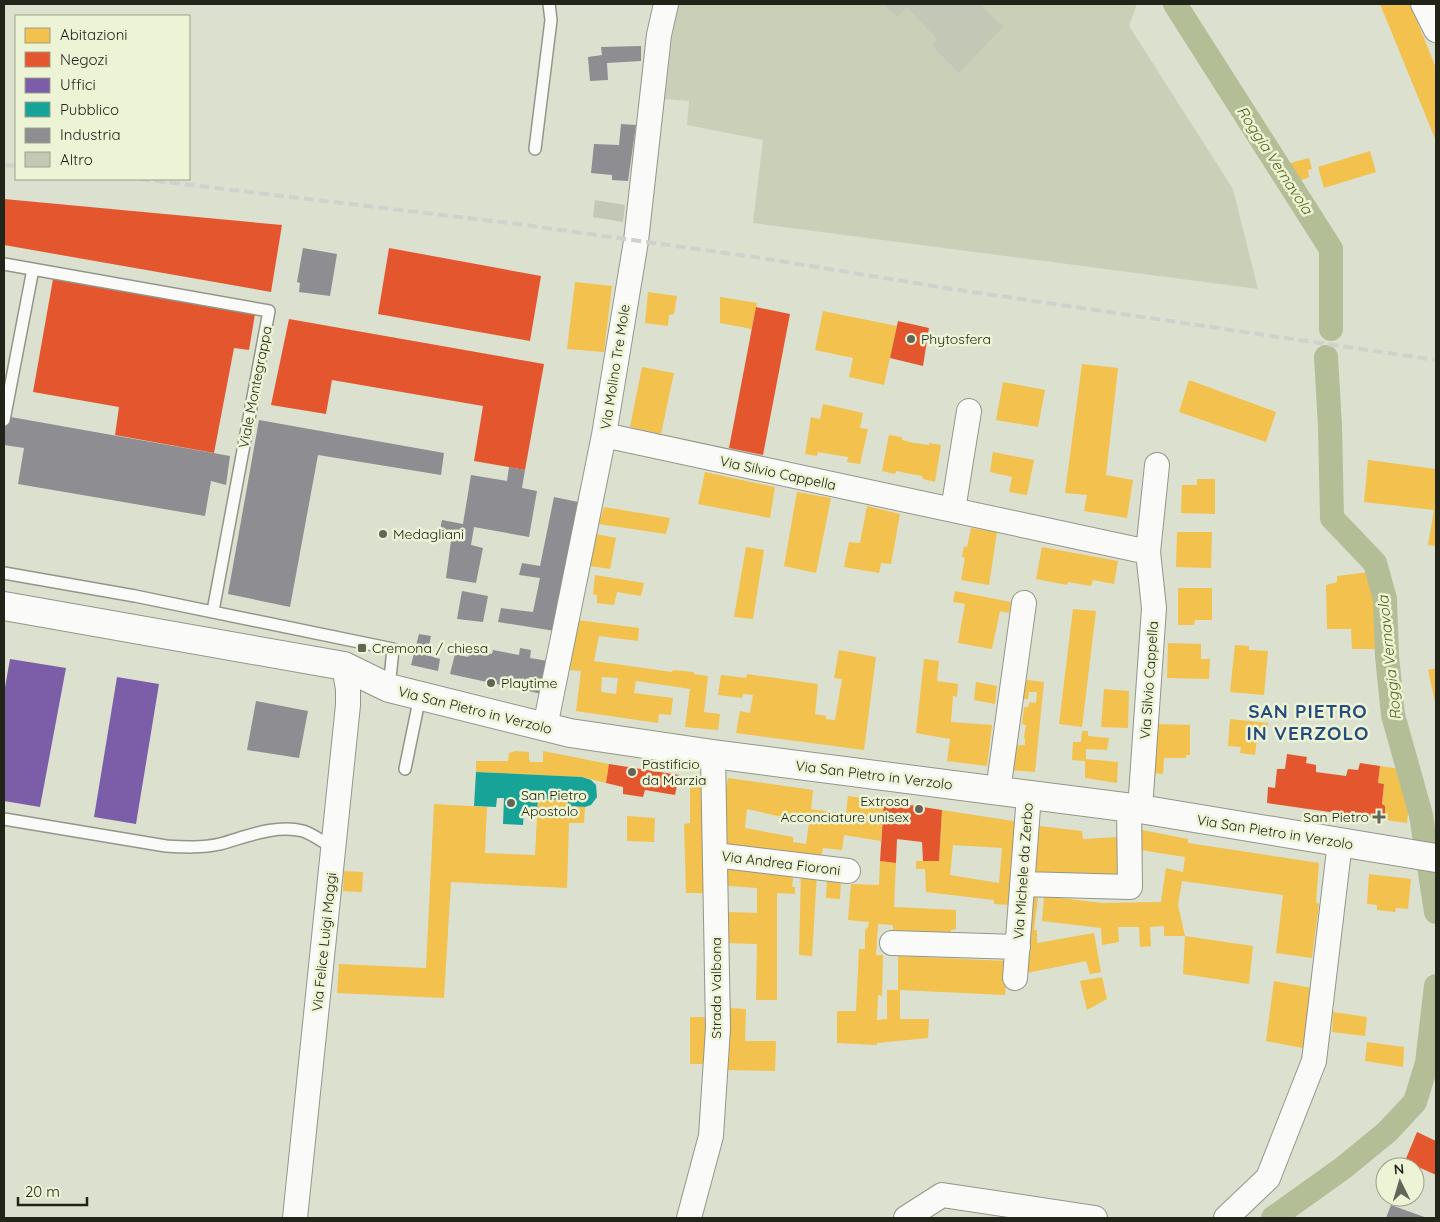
<svg xmlns="http://www.w3.org/2000/svg" width="1440" height="1222" viewBox="0 0 1440 1222" font-family="Quicksand,sans-serif">
	<style>
		.green { fill: #cad0b7 }
		.homes { fill: #f2c14e; fill-rule: evenodd }
		.shops { fill: #e4572e }
		.offices { fill: #7b5ea7 }
		.public { fill: #17a398 }
		.industry { fill: #8d8d92 }
		.lines { fill: none; stroke-linecap: round; stroke-linejoin: round }
		.canal { stroke: #b3bd96; stroke-width: 24 }
		.building { fill: #c3c7b6 }
		.lane-casing { stroke: #929689; stroke-width: 14 }
		.street-casing { stroke: #929689; stroke-width: 26 }
		.secondary-casing { stroke: #929689; stroke-width: 30 }
		.lane { stroke: #fafaf8; stroke-width: 11 }
		.street { stroke: #fafaf8; stroke-width: 24 }
		.secondary { stroke: #fafaf8; stroke-width: 28 }
		.rail { stroke: #d0d1cc; stroke-width: 4; stroke-dasharray: 10 5; stroke-linecap: butt }
		.poi-dot { fill: #626658; stroke: #ecf4d5; stroke-width: 2 }
		.labels { text-anchor: middle; dominant-baseline: central; stroke-width: 5; stroke-linejoin: round; paint-order: stroke }
		.poi-label { font-size: 14px; fill: #212418; stroke: #ecf4d5; text-anchor: start }
		.street-label { font-size: 14px; fill: #212418; stroke: #ecf4d5 }
		.water-label { font-size: 15px; font-style: italic; fill: #525f16; stroke: #ecf4d5 }
		.district-label { font-size: 19px; font-weight: bold; letter-spacing: 1px; fill: #264b81; stroke: #ecf4d5 }
	</style>
	<rect width="100%" height="100%" fill="#dce0cf"/>
	<path class="green" d="M 676,4 L 1137,4 L 1129,26 L 1233,189 L 1258,289 L 753,223 L 763,140 L 687,125 L 689,101 L 665,99 Z"/>
	<path class="homes" d="M 1380,4 L 1410,4 L 1436,68 L 1436,141 Z
		M 1370,151 L 1376,172 L 1324,188 L 1318,167 Z
		M 1309,158 L 1312,169 L 1308,170 L 1309,177 L 1297,182 L 1287,164 Z
		M 575,282 L 612,286 L 604,352 L 567,349 Z
		M 648,292 L 677,296 L 674,314 L 669,315 L 668,326 L 645,323 Z
		M 720,297 L 757,303 L 752,329 L 720,323 Z
		M 823,311 L 897,326 L 884,385 L 849,377 L 853,358 L 815,350 Z
		M 1082,364 L 1118,368 L 1106,475 L 1133,480 L 1127,518 L 1084,511 L 1087,495 L 1065,493 Z
		M 642,367 L 674,373 L 661,434 L 630,427 Z
		M 1189,380 L 1276,412 L 1266,442 L 1179,412 Z
		M 1003,382 L 1045,390 L 1038,427 L 996,420 Z
		M 823,404 L 863,413 L 860,428 L 868,429 L 860,464 L 847,462 L 848,457 L 818,452 L 817,456 L 805,454 L 811,417 L 820,419 Z
		M 889,435 L 902,437 L 902,440 L 914,443 L 929,445 L 929,443 L 941,445 L 935,482 L 923,479 L 922,476 L 896,471 L 895,474 L 882,471 Z
		M 993,452 L 1034,460 L 1027,495 L 1009,492 L 1012,477 L 990,472 Z
		M 1368,460 L 1436,469 L 1436,546 L 1428,545 L 1434,510 L 1364,502 Z
		M 705,472 L 775,487 L 770,518 L 698,504 Z
		M 1197,479 L 1215,479 L 1215,514 L 1181,513 L 1182,485 L 1197,485 Z
		M 797,492 L 831,498 L 816,573 L 784,566 Z
		M 867,506 L 900,514 L 891,564 L 881,563 L 879,573 L 844,567 L 849,542 L 860,543 Z
		M 604,507 L 670,518 L 666,534 L 599,524 Z
		M 971,528 L 997,532 L 989,585 L 961,580 L 965,558 L 962,557 L 964,546 L 967,547 Z
		M 1177,532 L 1212,532 L 1211,568 L 1176,567 Z
		M 596,534 L 616,538 L 610,569 L 590,566 Z
		M 746,547 L 764,550 L 753,619 L 734,617 Z
		M 1042,547 L 1118,561 L 1114,584 L 1093,580 L 1091,586 L 1068,582 L 1067,585 L 1036,579 Z
		M 1370,572 L 1377,612 L 1376,649 L 1352,649 L 1351,629 L 1327,629 L 1326,585 L 1337,582 L 1337,576 Z
		M 595,575 L 644,583 L 641,596 L 617,592 L 614,605 L 597,603 L 597,595 L 593,594 Z
		M 1178,588 L 1212,588 L 1212,620 L 1195,620 L 1194,625 L 1178,625 Z
		M 955,591 L 1011,602 L 1009,613 L 1000,611 L 992,649 L 958,643 L 965,604 L 953,602 Z
		M 1073,609 L 1096,611 L 1082,727 L 1059,724 Z
		M 578,620 L 639,628 L 638,641 L 599,636 L 594,661 L 672,672 L 673,670 L 694,672 L 694,674 L 708,676 L 704,712 L 720,714 L 718,730 L 685,727 L 690,689 L 671,686 L 636,681 L 634,693 L 673,698 L 671,715 L 659,714 L 658,723 L 576,711 L 581,671 L 570,670 ZM 602,677 L 618,678 L 616,694 L 601,692 Z
		M 1168,643 L 1201,644 L 1201,659 L 1210,659 L 1209,679 L 1167,678 Z
		M 1235,645 L 1249,646 L 1249,650 L 1268,651 L 1264,695 L 1230,692 Z
		M 839,650 L 876,657 L 864,750 L 736,733 L 740,711 L 750,713 L 753,695 L 743,694 L 742,698 L 718,695 L 721,675 L 746,678 L 747,674 L 818,684 L 815,714 L 826,716 L 826,719 L 835,720 L 842,679 L 834,678 Z
		M 924,659 L 939,661 L 937,681 L 958,684 L 957,697 L 953,696 L 951,722 L 992,725 L 987,766 L 947,761 L 950,739 L 916,733 Z
		M 1436,668 L 1436,702 L 1435,702 L 1428,670 Z
		M 1019,679 L 1044,682 L 1035,772 L 1009,770 L 1010,746 L 1025,745 L 1025,739 L 1024,737 L 1026,725 L 1022,724 L 1024,707 L 1028,707 L 1030,702 L 1036,703 L 1037,692 L 1029,692 L 1028,699 L 1016,699 Z
		M 976,682 L 997,686 L 995,704 L 974,700 Z
		M 1104,689 L 1129,691 L 1128,728 L 1101,727 Z
		M 1230,719 L 1268,723 L 1266,740 L 1257,739 L 1255,755 L 1240,753 L 1241,747 L 1228,746 Z
		M 1155,724 L 1190,725 L 1190,755 L 1186,755 L 1186,758 L 1164,758 L 1163,774 L 1152,773 Z
		M 1082,731 L 1088,731 L 1088,736 L 1109,738 L 1107,750 L 1086,749 L 1086,759 L 1118,762 L 1117,783 L 1085,778 L 1085,761 L 1072,760 L 1073,742 L 1081,742 Z
		M 515,751 L 529,752 L 529,760 L 531,762 L 543,762 L 543,751 L 609,764 L 606,783 L 582,777 L 476,772 L 476,761 L 508,761 L 509,753 Z
		M 1380,766 L 1400,769 L 1409,803 L 1407,823 L 1385,820 L 1385,806 L 1382,804 L 1384,784 L 1378,783 Z
		M 690,778 L 703,779 L 705,893 L 686,893 L 684,824 L 690,823 Z
		M 728,778 L 813,790 L 811,809 L 846,814 L 848,796 L 884,801 L 881,841 L 844,835 L 842,850 L 823,848 L 820,862 L 716,847 ZM 747,809 L 809,823 L 806,844 L 793,842 L 793,837 L 745,828 Z
		M 538,799 L 567,800 L 569,806 L 585,807 L 584,823 L 569,823 L 567,888 L 451,882 L 444,998 L 337,993 L 339,964 L 426,968 L 434,804 L 487,807 L 485,853 L 535,855 Z
		M 942,810 L 1019,822 L 1010,905 L 994,904 L 994,900 L 926,892 L 925,869 L 916,869 L 916,861 L 939,861 ZM 953,845 L 1002,848 L 999,883 L 950,875 Z
		M 627,816 L 655,818 L 654,842 L 627,841 Z
		M 1031,825 L 1082,831 L 1083,839 L 1119,837 L 1124,881 L 1028,877 Z
		M 1137,829 L 1188,839 L 1188,843 L 1319,863 L 1316,902 L 1319,904 L 1312,958 L 1276,953 L 1283,895 L 1182,881 L 1178,905 L 1185,936 L 1164,936 L 1164,926 L 1150,927 L 1151,946 L 1140,947 L 1139,927 L 1118,927 L 1119,942 L 1102,945 L 1101,928 L 1042,921 L 1044,896 L 1102,903 L 1161,902 L 1166,868 L 1183,872 L 1185,857 L 1134,849 Z
		M 880,861 L 896,863 L 894,907 L 956,910 L 956,929 L 951,930 L 951,937 L 893,935 L 893,925 L 878,924 L 876,955 L 883,955 L 882,996 L 878,995 L 877,1020 L 887,1019 L 887,990 L 898,990 L 898,956 L 1008,961 L 1005,995 L 900,990 L 900,1019 L 929,1019 L 928,1038 L 877,1043 L 877,1045 L 837,1043 L 837,1011 L 856,1011 L 859,949 L 865,949 L 865,930 L 868,927 L 869,922 L 848,920 L 851,884 L 879,885 Z
		M 716,865 L 794,872 L 792,887 L 795,887 L 795,894 L 777,893 L 777,1000 L 756,1000 L 757,944 L 728,943 L 728,912 L 757,913 L 757,888 L 716,885 Z
		M 344,871 L 363,872 L 362,892 L 343,891 Z
		M 801,873 L 817,873 L 812,956 L 799,955 Z
		M 1369,874 L 1411,879 L 1408,909 L 1396,908 L 1395,912 L 1377,910 L 1377,905 L 1367,904 Z
		M 827,879 L 841,880 L 840,899 L 826,898 Z
		M 1028,896 L 1038,897 L 1034,930 L 1037,930 L 1037,943 L 1094,933 L 1101,972 L 1090,974 L 1086,961 L 1027,973 Z
		M 1185,936 L 1253,946 L 1249,984 L 1183,974 Z
		M 1102,977 L 1107,999 L 1087,1010 L 1080,981 Z
		M 1274,981 L 1312,988 L 1303,1048 L 1266,1041 Z
		M 729,1008 L 746,1009 L 745,1041 L 776,1041 L 775,1071 L 726,1070 Z
		M 1333,1012 L 1367,1017 L 1365,1036 L 1332,1032 Z
		M 690,1017 L 708,1017 L 709,1064 L 690,1064 Z
		M 1367,1042 L 1404,1047 L 1403,1067 L 1365,1061 Z"/>
	<path class="shops" d="M 4,199 L 282,225 L 271,292 L 4,245 Z
		M 389,248 L 541,276 L 530,341 L 378,314 Z
		M 53,279 L 255,314 L 249,350 L 234,348 L 214,453 L 115,435 L 119,407 L 33,392 Z
		M 756,307 L 790,314 L 763,455 L 729,448 Z
		M 289,319 L 544,364 L 525,470 L 474,461 L 483,406 L 332,380 L 326,414 L 271,405 Z
		M 898,321 L 929,328 L 923,366 L 890,358 Z
		M 1287,754 L 1307,757 L 1306,763 L 1316,765 L 1316,772 L 1346,776 L 1348,769 L 1358,770 L 1360,763 L 1380,766 L 1378,783 L 1384,784 L 1382,804 L 1385,806 L 1385,820 L 1267,803 L 1268,787 L 1275,788 L 1277,769 L 1285,769 Z
		M 609,764 L 679,775 L 675,795 L 645,790 L 643,797 L 623,794 L 623,787 L 606,783 Z
		M 884,801 L 942,810 L 939,861 L 923,861 L 922,842 L 897,839 L 896,863 L 880,861 Z
		M 1417,1132 L 1436,1141 L 1436,1175 L 1405,1161 Z"/>
	<path class="offices" d="M 10,659 L 66,668 L 40,807 L 4,801 L 4,693 Z
		M 117,677 L 159,684 L 136,824 L 94,817 Z"/>
	<path class="public" d="M 476,772 L 582,777 L 591,780 L 596,785 L 597,797 L 591,805 L 585,807 L 569,806 L 567,800 L 538,799 L 537,810 L 524,810 L 523,825 L 503,824 L 504,798 L 497,798 L 496,807 L 474,806 Z"/>
	<path class="industry" d="M 641,46 L 641,61 L 607,63 L 608,80 L 590,81 L 588,57 L 602,55 L 601,47 Z
		M 621,124 L 636,125 L 628,181 L 612,180 L 612,175 L 591,173 L 594,144 L 619,145 Z
		M 303,248 L 337,254 L 330,296 L 299,292 L 300,283 L 297,282 Z
		M 5,416 L 230,456 L 226,485 L 211,481 L 205,516 L 18,484 L 24,448 L 4,445 Z
		M 259,420 L 444,453 L 441,475 L 318,455 L 290,607 L 228,594 Z
		M 509,467 L 525,470 L 522,488 L 537,491 L 529,537 L 474,527 L 471,545 L 483,548 L 476,583 L 446,578 L 451,541 L 438,539 L 442,520 L 463,524 L 471,475 L 507,481 Z
		M 554,497 L 583,503 L 555,631 L 498,622 L 501,608 L 533,612 L 540,578 L 519,575 L 522,563 L 540,566 Z
		M 462,591 L 488,596 L 483,622 L 457,619 Z
		M 419,634 L 431,636 L 427,655 L 440,659 L 438,671 L 411,665 Z
		M 520,648 L 531,650 L 530,658 L 548,661 L 542,694 L 450,674 L 455,654 L 468,657 L 470,650 L 492,654 L 493,650 L 519,655 Z
		M 256,701 L 308,711 L 299,758 L 247,750 Z
		M 1391,1205 L 1427,1218 L 1386,1218 Z"/>
	<g class="lines">
		<path class="canal" d="M 1175,4 L 1331,249 L 1331,329
			M 1326,357 L 1330,426 L 1332,518 L 1375,563 L 1385,599 L 1387,656 L 1393,715 L 1421,815 L 1436,912
			M 1273,1218 L 1343,1168 L 1387,1132 L 1415,1102 L 1427,1063 L 1436,986"/>
	</g>
	<path class="building" d="M 883,4 L 980,4 L 1003,27 L 959,73 L 931,45 L 937,39 L 909,9 L 907,8 L 897,17 Z
		M 595,200 L 625,205 L 623,222 L 593,217 Z"/>
	<g class="lines">
		<defs>
			<path id="lane" d="M 535,149 L 551,20 L 549,4
				M 4,264 L 269,311 L 213,611
				M 4,420 L 33,269
				M 4,573 L 135,596 L 393,649 L 389,688
				M 405,769 L 420,696
				M 4,819 L 166,846 C 184,847 202,848 220,844 C 246,837 275,824 303,831 C 313,834 324,843 334,848"/>
			<path id="street" d="M 1423,4 L 1436,30
				M 604,435 L 1148,552 L 1154,608 L 1140,809
				M 953,510 L 969,411
				M 1148,552 L 1157,465
				M 545,727 L 604,435 L 636,241 L 659,35 L 666,4
				M 998,791 L 1024,603
				M 715,855 L 848,871
				M 1022,884 L 1130,887 L 1129,808
				M 892,943 L 1018,947
				M 1015,978 L 1029,795
				M 295,1218 L 348,705 L 348,689 L 344,666
				M 689,1218 L 711,1136 L 718,1028 L 713,754
				M 906,1218 L 942,1195 L 1095,1218
				M 1226,1218 L 1268,1178 L 1314,1061 L 1340,842"/>
			<path id="secondary" d="M 4,606 L 344,666 L 389,688 L 570,733 L 713,754 L 1140,809 L 1436,858"/>
		</defs>
		<use href="#lane" class="lane-casing"/>
		<use href="#street" class="street-casing"/>
		<use href="#secondary" class="secondary-casing"/>
		<use href="#lane" class="lane"/>
		<use href="#street" class="street"/>
		<use href="#secondary" class="secondary"/>
		<path class="rail" d="M 4,165 L 16,166
			M 140,179 L 518,224 L 761,258 L 952,289 L 1436,360"/>
	</g>
	<g class="poi-dot">
		<circle cx="911" cy="339" r="5"/>
		<circle cx="383" cy="534" r="5"/>
		<rect x="357" y="643" width="10" height="10" rx="2.5"/>
		<circle cx="491" cy="683" r="5"/>
		<circle cx="632" cy="772" r="5"/>
		<circle cx="511" cy="803" r="5"/>
		<circle cx="919" cy="809" r="5"/>
		<path d="M1376.5 809.5h5v5h5v5h-5v5h-5v-5h-5v-5h5z"/>
	</g>
	<g class="labels">
		<g class="poi-label">
			<text x="921" y="339">Phytosfera</text>
			<text x="393" y="534">Medagliani</text>
			<text x="372" y="648">Cremona / chiesa</text>
			<text x="501" y="683">Playtime</text>
			<text x="642" y="764">Pastificio<tspan x="642" dy="16">da Marzia</tspan></text>
			<text x="521" y="795">San Pietro<tspan x="521" dy="16">Apostolo</tspan></text>
			<text x="909" y="801" text-anchor="end">Extrosa<tspan x="909" dy="16">Acconciature unisex</tspan></text>
			<text x="1369" y="817" text-anchor="end">San Pietro</text>
		</g>
		<g class="street-label">
			<text transform="translate(615 367) rotate(-81)">Via Molino Tre Mole</text>
			<text transform="translate(255 387) rotate(-79)">Viale Montegrappa</text>
			<text transform="translate(778 473) rotate(12)">Via Silvio Cappella</text>
			<text transform="translate(1149 680) rotate(-86)">Via Silvio Cappella</text>
			<text transform="translate(475 710) rotate(14)">Via San Pietro in Verzolo</text>
			<text transform="translate(874 775) rotate(7)">Via San Pietro in Verzolo</text>
			<text transform="translate(1275 832) rotate(9)">Via San Pietro in Verzolo</text>
			<text transform="translate(781 863) rotate(7)">Via Andrea Fioroni</text>
			<text transform="translate(1023 871) rotate(-86)">Via Michele da Zerbo</text>
			<text transform="translate(324 942) rotate(-84)">Via Felice Luigi Maggi</text>
			<text transform="translate(716 988) rotate(-90)">Strada Valbona</text>
		</g>
		<g class="water-label">
			<text transform="translate(1275 160) rotate(57)">Roggia Vernavola</text>
			<text transform="translate(1389 658) rotate(-96)">Roggia Vernavola</text>
		</g>
		<g class="district-label">
			<text x="1308" y="711">SAN PIETRO<tspan x="1308" dy="22">IN VERZOLO</tspan></text>
		</g>
	</g>
	<rect width="1440" height="1222" fill="none" stroke="#212418" stroke-width="10"/>
	<rect x="15" y="15" width="175" height="165" fill="#ecf4d5" stroke="#9ba189"/>
	<rect x="25" y="28" width="25" height="15" fill="#f2c14e" stroke="#9ba189"/>
	<text x="60" y="40" font-size="15" fill="#212418">Abitazioni</text>
	<rect x="25" y="52" width="25" height="15" fill="#e4572e" stroke="#9ba189"/>
	<text x="60" y="65" font-size="15" fill="#212418">Negozi</text>
	<rect x="25" y="78" width="25" height="15" fill="#7b5ea7" stroke="#9ba189"/>
	<text x="60" y="90" font-size="15" fill="#212418">Uffici</text>
	<rect x="25" y="102" width="25" height="15" fill="#17a398" stroke="#9ba189"/>
	<text x="60" y="115" font-size="15" fill="#212418">Pubblico</text>
	<rect x="25" y="128" width="25" height="15" fill="#8d8d92" stroke="#9ba189"/>
	<text x="60" y="140" font-size="15" fill="#212418">Industria</text>
	<rect x="25" y="152" width="25" height="15" fill="#c3c7b6" stroke="#9ba189"/>
	<text x="60" y="165" font-size="15" fill="#212418">Altro</text>
	<g transform="translate(1400 1182) rotate(355)"><circle r="24" fill="#ecf4d5" stroke="#9ba189"/>
	<path d="M0-4L9 19L0 12L-9 19Z" fill="#626658"/>
	<text y="-8" font-size="14" font-weight="bold" text-anchor="middle" fill="#212418">N</text>
	</g>
	<path d="M18 1197v8h69v-8" fill="none" stroke="#212418" stroke-width="2.5"/>
	<text x="25" y="1197" font-size="15" fill="#212418" stroke="#ecf4d5" stroke-width="4" paint-order="stroke">20 m</text>
</svg>
